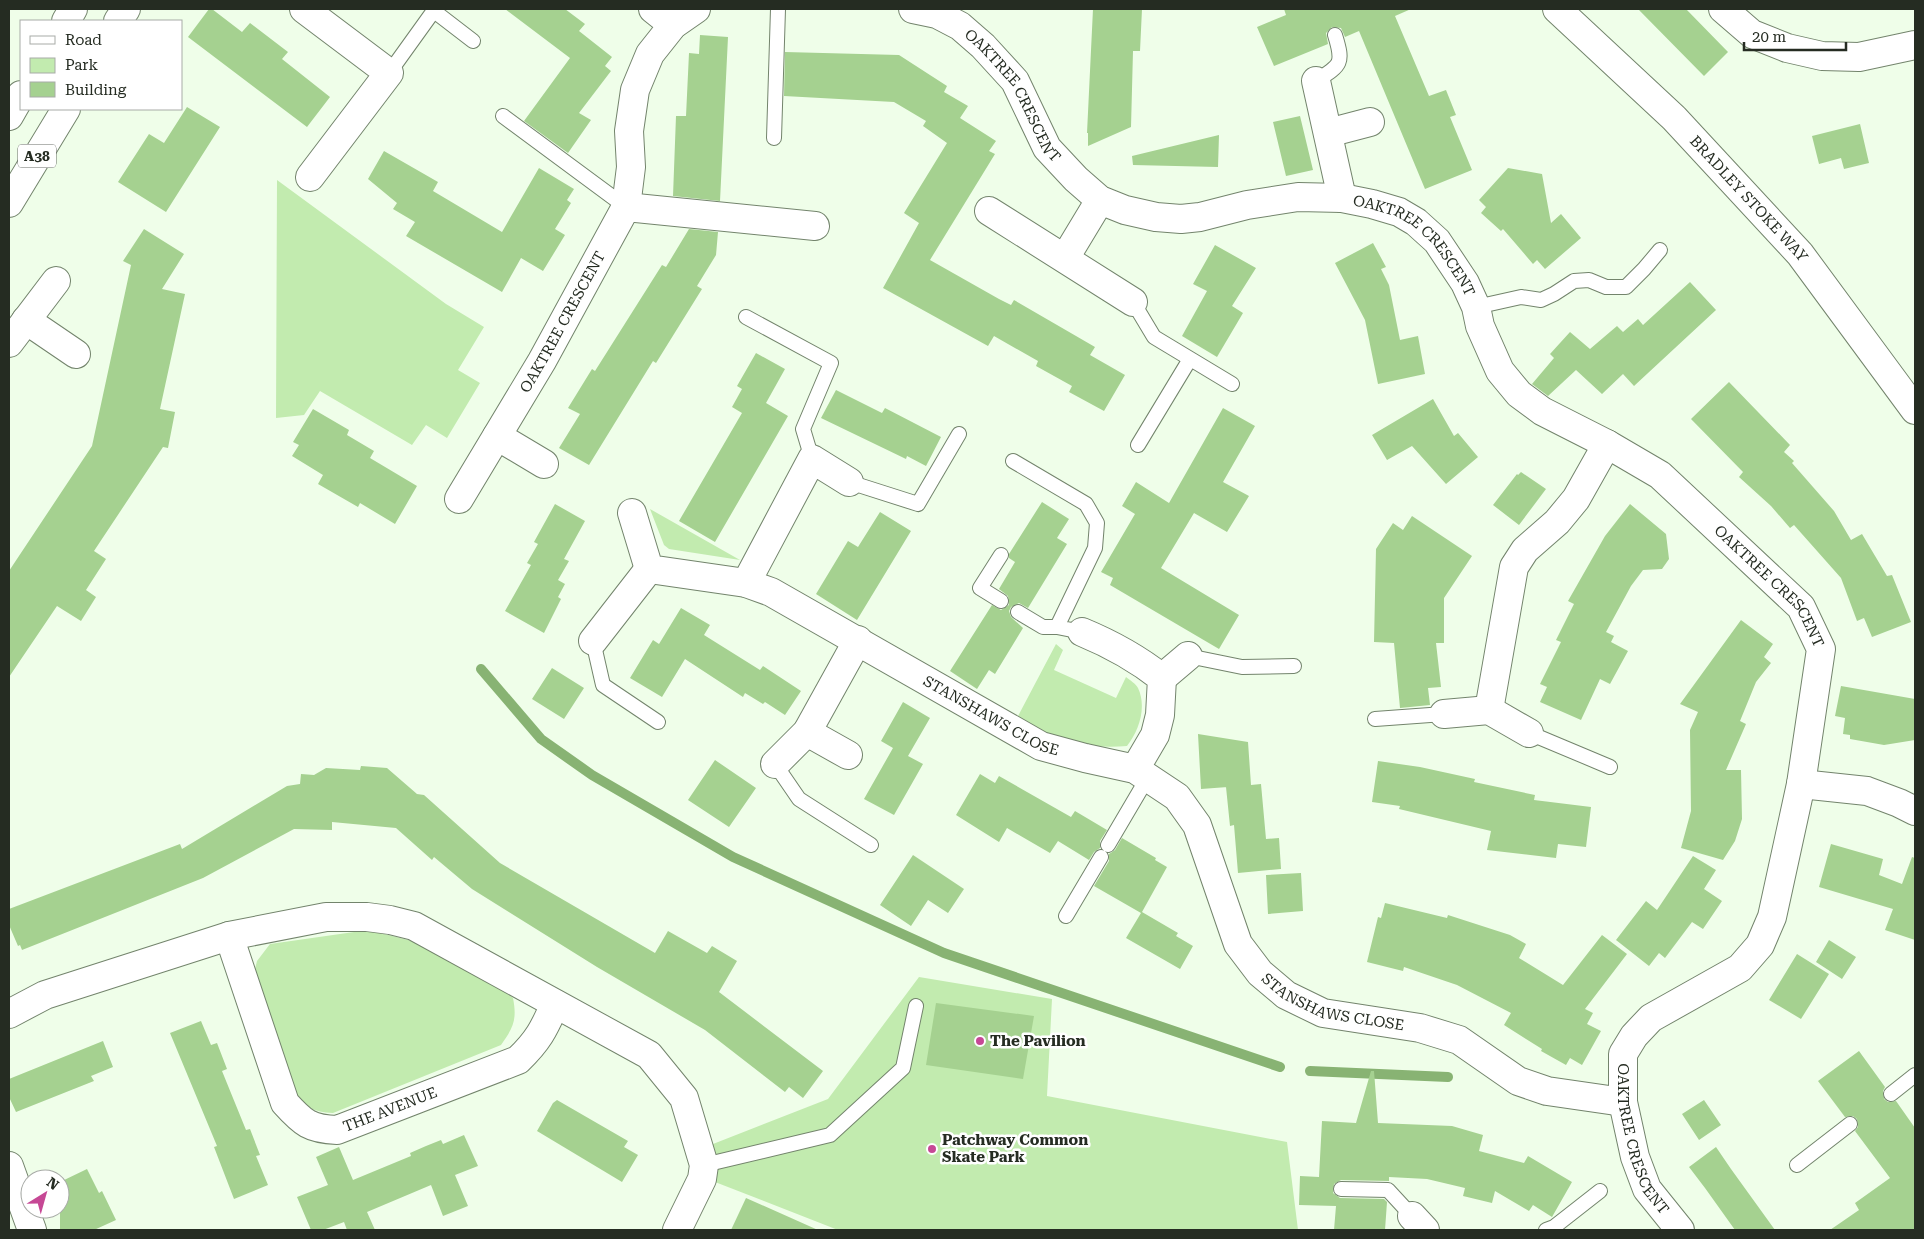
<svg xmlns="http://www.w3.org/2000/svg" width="1924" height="1239" viewBox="0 0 1924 1239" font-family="'Roboto Serif',serif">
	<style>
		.green { fill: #c2ebaf }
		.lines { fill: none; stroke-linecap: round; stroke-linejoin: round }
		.stream { stroke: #88b373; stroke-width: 10 }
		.building { fill: #a5d190 }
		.service-casing { stroke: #73846c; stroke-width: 16 }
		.minor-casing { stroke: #73846c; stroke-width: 30 }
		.tertiary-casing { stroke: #73846c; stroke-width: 30 }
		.primary-casing { stroke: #73846c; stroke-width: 30 }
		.service { stroke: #fff; stroke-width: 14 }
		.minor { stroke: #fff; stroke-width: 28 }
		.tertiary { stroke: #fff; stroke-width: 28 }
		.primary { stroke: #fff; stroke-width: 28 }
		.poi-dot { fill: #c64895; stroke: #fff; stroke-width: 2 }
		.labels { text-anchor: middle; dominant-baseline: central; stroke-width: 5; stroke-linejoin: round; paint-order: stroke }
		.shield { fill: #fff; stroke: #666b64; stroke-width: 1 }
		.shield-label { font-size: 14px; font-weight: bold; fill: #252c22 }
		.street-label { font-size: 15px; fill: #252c22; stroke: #fff }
		.poi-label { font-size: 15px; font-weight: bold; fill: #252c22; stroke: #fff; text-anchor: start }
	</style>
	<rect width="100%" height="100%" fill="#effee9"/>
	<path class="green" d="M 277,180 L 446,304 L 484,327 L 458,370 L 480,383 L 447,438 L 426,425 L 412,445 L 320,391 L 304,415 L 276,418 Z
		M 650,509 L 740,560 L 669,549 L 664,545 Z
		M 1056,644 L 1063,650 L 1054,670 L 1116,698 L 1126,677 C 1130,680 1136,684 1138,688 C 1147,707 1139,731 1127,746 C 1103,748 1072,746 1049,735 C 1038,730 1028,724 1017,718 Z
		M 368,930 L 412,941 L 499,987 L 513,998 C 517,1019 514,1027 501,1045 L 333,1113 C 313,1112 306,1107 292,1094 L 255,969 L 257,961 L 270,944 Z
		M 919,977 L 1052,999 L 1047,1096 L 1287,1142 L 1298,1230 L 838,1230 L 715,1182 L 713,1144 L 828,1099 Z"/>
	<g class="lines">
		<path class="stream" d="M 481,669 L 541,739 L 592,775 L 733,857 L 944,953 L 1280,1067
			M 1310,1071 L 1448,1077"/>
	</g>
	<path class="building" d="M 209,9 L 212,9 L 242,32 L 250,23 L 288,52 L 282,59 L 330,97 L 307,127 L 188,37 Z
		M 505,9 L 565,9 L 585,24 L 579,31 L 612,57 L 605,66 L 611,71 L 579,113 L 591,120 L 568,153 L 524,121 L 570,58 Z
		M 1093,9 L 1142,9 L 1140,51 L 1133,51 L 1131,127 L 1088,146 L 1088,133 L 1087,133 Z
		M 1284,9 L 1411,9 L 1395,16 L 1429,96 L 1446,90 L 1456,115 L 1450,117 L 1472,170 L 1425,189 L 1359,31 L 1345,37 L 1341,28 L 1332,27 L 1326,33 L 1328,44 L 1274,66 L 1257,27 L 1286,15 Z
		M 1638,9 L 1686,9 L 1728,52 L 1704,76 Z
		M 700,35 L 728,37 L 720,201 L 673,196 L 676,116 L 686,116 L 689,53 L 699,54 Z
		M 785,52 L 899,55 L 947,86 L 944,92 L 968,106 L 960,118 L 996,141 L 989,151 L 995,154 L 930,260 L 999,299 L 1011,305 L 1014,300 L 1095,347 L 1090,355 L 1125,375 L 1104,411 L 1069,392 L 1072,386 L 1036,366 L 1038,361 L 994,336 L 988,346 L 883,288 L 919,223 L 904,213 L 947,143 L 923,126 L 926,121 L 894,102 L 784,96 Z
		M 187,107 L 220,127 L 166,212 L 118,182 L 149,134 L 164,143 Z
		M 1300,116 L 1313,170 L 1286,176 L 1273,122 Z
		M 1860,124 L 1869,163 L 1844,169 L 1841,158 L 1819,164 L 1812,136 Z
		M 1219,135 L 1218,167 L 1133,165 L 1132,156 Z
		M 384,151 L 438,182 L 433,191 L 502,232 L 539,168 L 574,189 L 567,200 L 571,203 L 555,229 L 565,235 L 543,271 L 521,258 L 502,292 L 406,236 L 415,222 L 393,209 L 397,203 L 368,179 Z
		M 1508,168 L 1542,174 L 1551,223 L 1561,214 L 1581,238 L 1545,269 L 1537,260 L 1533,264 L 1503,229 L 1501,231 L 1481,213 L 1486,207 L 1479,200 Z
		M 144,229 L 184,254 L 162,289 L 185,294 L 160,409 L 175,412 L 168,448 L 163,447 L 94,551 L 106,559 L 86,590 L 96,597 L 81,621 L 57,606 L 9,677 L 9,571 L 92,446 L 131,265 L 123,261 Z
		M 689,229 L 718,232 L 716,255 L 697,286 L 702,289 L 656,363 L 653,361 L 589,465 L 559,448 L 580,414 L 568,408 L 592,369 L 595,371 L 662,265 L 666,267 Z
		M 1373,243 L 1386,267 L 1381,269 L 1389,285 L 1400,340 L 1418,336 L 1425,374 L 1378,384 L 1365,320 L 1335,263 Z
		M 1215,245 L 1256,268 L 1232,306 L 1243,313 L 1217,357 L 1182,336 L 1207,291 L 1193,284 Z
		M 1690,282 L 1716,310 L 1634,386 L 1623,374 L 1602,394 L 1576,370 L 1548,396 L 1532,384 L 1554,358 L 1550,354 L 1570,332 L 1590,349 L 1617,326 L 1623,332 L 1638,319 L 1643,325 Z
		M 756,353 L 785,369 L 766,403 L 788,416 L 715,542 L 679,521 L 742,413 L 732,407 L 742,389 L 737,386 Z
		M 1729,382 L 1790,445 L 1784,452 L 1794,461 L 1792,463 L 1834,511 L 1851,540 L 1862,534 L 1887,576 L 1892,575 L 1911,622 L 1872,637 L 1864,618 L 1857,621 L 1841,578 L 1794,525 L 1790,528 L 1771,506 L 1739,477 L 1743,472 L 1691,419 Z
		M 836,390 L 882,413 L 885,408 L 941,437 L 926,466 L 907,456 L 906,459 L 821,418 Z
		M 1433,399 L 1454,436 L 1458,433 L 1478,457 L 1446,484 L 1412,446 L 1387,460 L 1372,435 Z
		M 1223,408 L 1255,426 L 1223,482 L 1249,496 L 1227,532 L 1194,513 L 1161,568 L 1239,615 L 1219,649 L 1110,585 L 1113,578 L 1101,572 L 1135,514 L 1122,506 L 1136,482 L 1169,503 Z
		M 313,409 L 349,430 L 347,435 L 374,451 L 370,458 L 417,486 L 395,524 L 360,503 L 358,507 L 318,484 L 323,475 L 292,456 L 299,445 L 293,442 Z
		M 1521,472 L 1546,489 L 1519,525 L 1493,505 L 1517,474 L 1518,475 Z
		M 1042,502 L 1069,519 L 1057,538 L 1067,544 L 1028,608 L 1019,603 L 1011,607 L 1009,611 L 1011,617 L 1023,628 L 995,674 L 989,670 L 977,689 L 950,671 L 992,605 L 1001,610 L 1009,605 L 1008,596 L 999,589 L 1015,562 L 1009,558 L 1009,554 Z
		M 555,504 L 585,521 L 564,559 L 569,561 L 558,580 L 565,584 L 558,597 L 561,599 L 544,633 L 505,611 L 531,565 L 527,563 L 538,544 L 534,542 Z
		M 1630,504 L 1666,534 L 1669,559 L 1662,569 L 1643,570 L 1631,586 L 1606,632 L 1614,636 L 1611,642 L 1628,651 L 1610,684 L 1600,679 L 1581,720 L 1540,702 L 1547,687 L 1540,684 L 1561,642 L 1556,640 L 1574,604 L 1568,601 L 1605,536 Z
		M 880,512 L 911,531 L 857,620 L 816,594 L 848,541 L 858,547 Z
		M 1412,516 L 1472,556 L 1444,598 L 1444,643 L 1436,643 L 1441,687 L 1428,688 L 1430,705 L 1400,708 L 1394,643 L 1374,642 L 1376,549 L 1393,523 L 1403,530 Z
		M 681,608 L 710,625 L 704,635 L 760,670 L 763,666 L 801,691 L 785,715 L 765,702 L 763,704 L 745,693 L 743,697 L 685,659 L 662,697 L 630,678 L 653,640 L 659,644 Z
		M 1741,620 L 1773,644 L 1764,657 L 1771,663 L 1756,682 L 1740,721 L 1746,724 L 1726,770 L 1741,770 L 1742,819 L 1735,841 L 1723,860 L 1681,848 L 1691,811 L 1690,730 L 1698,712 L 1680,704 Z
		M 552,668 L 584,688 L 564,719 L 532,699 Z
		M 1841,686 L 1915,699 L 1915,740 L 1884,745 L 1850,739 L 1850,735 L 1843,734 L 1845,718 L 1835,716 Z
		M 903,702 L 930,718 L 908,756 L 923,764 L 894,815 L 864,799 L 893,748 L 881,741 Z
		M 1198,734 L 1248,742 L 1251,785 L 1261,784 L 1266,839 L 1279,838 L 1281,869 L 1238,873 L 1234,825 L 1230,826 L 1226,787 L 1241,786 L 1201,789 Z
		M 715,760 L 756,788 L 729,827 L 688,800 Z
		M 1378,761 L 1420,767 L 1475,779 L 1474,782 L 1535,795 L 1534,800 L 1591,807 L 1586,847 L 1558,844 L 1556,858 L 1487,850 L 1491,831 L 1399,809 L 1400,806 L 1372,802 Z
		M 361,766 L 387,768 L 417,794 L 424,795 L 500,863 L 655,953 L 668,931 L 707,953 L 712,946 L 737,961 L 719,992 L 823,1071 L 803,1098 L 789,1087 L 785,1092 L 705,1030 L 597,967 L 472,889 L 434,857 L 432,860 L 396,828 L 332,822 L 332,830 L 294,829 L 203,878 L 22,950 L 20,945 L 18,946 L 9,925 L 9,909 L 180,844 L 182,849 L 287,786 L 300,784 L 301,774 L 314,775 L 326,768 L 360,770 Z
		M 980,774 L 995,783 L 999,776 L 1071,817 L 1075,811 L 1107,830 L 1100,841 L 1100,848 L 1094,852 L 1089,860 L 1058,841 L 1050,853 L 1007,828 L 999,842 L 956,815 Z
		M 1122,838 L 1156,858 L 1155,860 L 1167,867 L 1142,912 L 1178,933 L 1176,936 L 1193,946 L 1180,969 L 1126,938 L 1141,913 L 1094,886 L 1109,861 L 1109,854 L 1115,850 Z
		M 1831,844 L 1883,859 L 1879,875 L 1902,884 L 1912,857 L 1915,858 L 1915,940 L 1885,930 L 1893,909 L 1819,887 Z
		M 913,855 L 964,889 L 948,913 L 928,900 L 911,926 L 880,905 Z
		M 1693,856 L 1716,870 L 1704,889 L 1722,901 L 1703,929 L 1692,922 L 1665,958 L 1659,953 L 1649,966 L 1616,940 L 1646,901 L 1657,910 Z
		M 1301,873 L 1303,911 L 1268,914 L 1266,875 Z
		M 1385,903 L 1447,918 L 1448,915 L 1510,935 L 1526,944 L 1519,958 L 1563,985 L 1602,935 L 1627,954 L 1585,1009 L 1593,1013 L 1587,1024 L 1601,1031 L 1582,1065 L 1570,1058 L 1566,1065 L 1541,1051 L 1542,1049 L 1504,1025 L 1511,1013 L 1457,985 L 1404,967 L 1403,971 L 1367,962 L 1378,917 L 1381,918 Z
		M 1829,940 L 1856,957 L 1842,979 L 1816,962 Z
		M 1797,954 L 1829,974 L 1801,1019 L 1769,1000 Z
		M 936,1003 L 1034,1016 L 1023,1079 L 926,1065 Z
		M 201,1021 L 211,1045 L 217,1043 L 227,1069 L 222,1071 L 246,1130 L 250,1129 L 260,1155 L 256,1156 L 268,1185 L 234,1199 L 214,1147 L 217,1146 L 170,1033 Z
		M 103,1041 L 113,1067 L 91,1076 L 94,1081 L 16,1112 L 9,1097 L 9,1079 Z
		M 1859,1051 L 1885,1087 L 1883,1091 L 1884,1099 L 1888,1102 L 1896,1101 L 1915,1128 L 1915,1230 L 1830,1230 L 1859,1210 L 1855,1203 L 1890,1178 L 1855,1131 L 1858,1127 L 1857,1119 L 1853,1116 L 1845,1117 L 1818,1081 Z
		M 1371,1071 L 1374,1071 L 1378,1123 L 1452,1126 L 1483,1135 L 1479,1151 L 1524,1163 L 1528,1156 L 1572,1182 L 1552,1217 L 1533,1205 L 1529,1211 L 1495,1191 L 1492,1203 L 1463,1196 L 1465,1188 L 1427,1179 L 1389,1177 L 1389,1181 L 1341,1180 L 1334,1184 L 1333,1193 L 1340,1198 L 1384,1199 L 1387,1202 L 1385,1230 L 1334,1230 L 1336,1206 L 1299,1205 L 1300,1176 L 1319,1177 L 1322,1121 L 1356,1123 Z
		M 557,1100 L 628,1141 L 624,1147 L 638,1155 L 622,1182 L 537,1131 L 553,1103 Z
		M 1704,1100 L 1721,1125 L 1699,1140 L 1682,1114 Z
		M 464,1135 L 478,1166 L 455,1175 L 468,1206 L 443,1216 L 431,1185 L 367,1212 L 375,1230 L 347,1230 L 344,1222 L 323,1230 L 311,1230 L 297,1197 L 328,1185 L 316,1157 L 339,1147 L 353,1180 L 411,1156 L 410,1153 L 426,1146 L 441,1140 L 443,1144 Z
		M 1716,1147 L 1731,1169 L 1775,1230 L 1735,1230 L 1705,1188 L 1689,1167 Z
		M 87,1169 L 99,1193 L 102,1191 L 116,1220 L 94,1230 L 60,1230 L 60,1182 Z
		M 746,1198 L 818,1230 L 731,1230 Z"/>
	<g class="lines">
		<defs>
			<path id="service" d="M 434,11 L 473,41
				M 389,73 L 435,9
				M 1316,81 C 1341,65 1344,64 1335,35
				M 503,116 L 626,207
				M 774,138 L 778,9
				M 1133,302 L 1154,337 L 1232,384
				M 1476,307 L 1521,297 L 1541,300 L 1554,294 L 1574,281 L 1589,280 L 1606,287 L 1626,287 L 1644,269 L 1660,250
				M 746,317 L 831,363 L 803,429 L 812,459
				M 1138,445 L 1190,359
				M 1013,461 L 1086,504 L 1097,523 L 1095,548 L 1057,627
				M 849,482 L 918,504 L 959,434
				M 1001,555 L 980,588 L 1001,601
				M 1018,612 L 1043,627 L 1057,627 L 1082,632
				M 593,641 L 603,685 L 658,722
				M 1188,656 L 1242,667 L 1294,666
				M 1375,719 L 1444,714
				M 1529,733 L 1610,767
				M 775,764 L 799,799 L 871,845
				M 1108,845 L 1148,777
				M 1066,916 L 1101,857
				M 1891,1094 L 1915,1075
				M 704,1165 L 830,1135 L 903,1068 L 916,1006
				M 1797,1165 L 1850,1124
				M 1341,1189 L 1388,1190 L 1412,1216
				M 1546,1230 L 1554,1227 L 1600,1191"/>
			<g id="minor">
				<path d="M 304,9 L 389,73 L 310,177"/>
				<path d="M 653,9 L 673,25"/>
				<path id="s1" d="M 913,9 L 937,14 L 960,26 L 983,46 L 1015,81 L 1047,148 L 1076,179 L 1100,200 L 1125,210 L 1156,217 L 1181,219 L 1200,217 L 1247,205 L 1298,197 L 1342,198 L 1372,204 L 1399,212 L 1416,222 L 1437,241 L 1465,283 L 1476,307 L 1480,326 L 1500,371 L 1519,394 L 1542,411 L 1607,444 L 1660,475 L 1801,607 L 1821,649 L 1801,784 L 1772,917 L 1760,945 L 1740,968 L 1651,1018 L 1634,1036 L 1623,1054 L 1623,1102 L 1635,1157 L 1647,1189 L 1680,1230"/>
				<path d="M 1723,9 L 1752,34 L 1787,48 L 1822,56 L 1859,57 L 1915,45"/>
				<path d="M 1316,81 L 1342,198"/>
				<path d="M 1328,133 L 1370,122"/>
				<path d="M 626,207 L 815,226"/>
				<path d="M 989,211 L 1133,302"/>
				<path d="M 1065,258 L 1100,200"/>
				<path d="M 26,320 L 76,354"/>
				<path d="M 9,343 L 56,281"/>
				<path d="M 497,436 L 544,464"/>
				<path id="s2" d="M 459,499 L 542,361 L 626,207 L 631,167 L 629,131 L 635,90 L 650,54 L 673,25 L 696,9"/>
				<path id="s3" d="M 632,513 L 649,569 L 746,583 L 771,592 L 1041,746 L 1085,758 L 1135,769 L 1177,797 L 1197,825 L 1238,944 L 1260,973 L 1286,995 L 1323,1013 L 1420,1028 L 1459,1040 L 1518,1081 L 1547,1091 L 1623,1102"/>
				<path d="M 746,583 L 812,459 L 849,482"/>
				<path d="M 1082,632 C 1111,644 1138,659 1162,678 L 1160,715 L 1155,735 L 1135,769"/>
				<path d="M 593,641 L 649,569"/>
				<path d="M 1162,678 L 1188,656"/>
				<path d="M 1489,710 L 1514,567 L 1525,550 L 1557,522 L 1576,499 L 1607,444"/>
				<path d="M 1444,714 L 1489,710 L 1529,733"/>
				<path d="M 807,732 L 848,755"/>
				<path d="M 775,764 L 807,732 L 858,640"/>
				<path d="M 1801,784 L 1867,791 L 1899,803 L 1915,811"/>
				<path id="s4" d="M 229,936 L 285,1103 C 303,1123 310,1129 337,1130 L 518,1060 C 538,1041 544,1029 555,1004"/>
				<path d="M 9,1014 L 45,995 L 229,936 L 326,917 L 367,917 L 390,920 L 414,926 L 649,1055 L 684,1098 L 704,1165 L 702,1179 L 677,1230"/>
				<path d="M 9,1166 L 32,1230"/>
				<path d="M 1412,1216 L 1425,1230"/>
			</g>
			<g id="tertiary">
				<path id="s5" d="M 1557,9 L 1674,118 L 1800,254 L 1915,410"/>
			</g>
			<path id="primary" d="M 66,21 L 73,9
				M 118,21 L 126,9
				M 9,116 L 21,95
				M 9,203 L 66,109"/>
		</defs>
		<use href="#service" class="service-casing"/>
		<use href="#minor" class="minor-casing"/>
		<use href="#tertiary" class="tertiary-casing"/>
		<use href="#primary" class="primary-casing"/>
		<use href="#service" class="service"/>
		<use href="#minor" class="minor"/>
		<use href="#tertiary" class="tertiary"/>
		<use href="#primary" class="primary"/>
	</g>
	<g class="poi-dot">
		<circle cx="980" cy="1041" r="5"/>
		<circle cx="932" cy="1149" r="5"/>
	</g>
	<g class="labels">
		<rect class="shield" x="18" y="144.5" width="38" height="23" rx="4"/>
		<g class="shield-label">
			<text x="37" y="156">A38</text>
		</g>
		<g class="street-label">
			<text stroke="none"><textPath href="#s1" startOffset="139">OAKTREE CRESCENT</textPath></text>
			<text stroke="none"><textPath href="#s5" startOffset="270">BRADLEY STOKE WAY</textPath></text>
			<text stroke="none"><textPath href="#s1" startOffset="615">OAKTREE CRESCENT</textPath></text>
			<text stroke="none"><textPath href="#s2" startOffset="205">OAKTREE CRESCENT</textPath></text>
			<text stroke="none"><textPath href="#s1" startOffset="1126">OAKTREE CRESCENT</textPath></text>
			<text stroke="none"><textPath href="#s3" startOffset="436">STANSHAWS CLOSE</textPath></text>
			<text stroke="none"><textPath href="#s3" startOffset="919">STANSHAWS CLOSE</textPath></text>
			<text stroke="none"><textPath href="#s4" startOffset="294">THE AVENUE</textPath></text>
			<text stroke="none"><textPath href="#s1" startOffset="1779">OAKTREE CRESCENT</textPath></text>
		</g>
		<g class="poi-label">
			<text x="990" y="1041">The Pavilion</text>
			<text x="942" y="1140">Patchway Common<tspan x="942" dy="17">Skate Park</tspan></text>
		</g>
	</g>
	<rect width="1924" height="1239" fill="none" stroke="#252c22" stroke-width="20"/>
	<rect x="20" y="20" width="162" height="90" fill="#ffffff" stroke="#a8aba7"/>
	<rect x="30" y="36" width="25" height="8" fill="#ffffff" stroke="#a8aba7"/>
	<text x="65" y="45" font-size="15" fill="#252c22">Road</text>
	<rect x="30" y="58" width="25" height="15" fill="#c2ebaf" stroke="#a8aba7"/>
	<text x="65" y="70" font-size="15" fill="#252c22">Park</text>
	<rect x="30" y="82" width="25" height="15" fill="#a5d190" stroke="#a8aba7"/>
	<text x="65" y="95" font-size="15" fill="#252c22">Building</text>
	<g transform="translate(45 1194) rotate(37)"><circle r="24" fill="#ffffff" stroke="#a8aba7"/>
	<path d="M0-4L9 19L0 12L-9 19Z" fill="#c64895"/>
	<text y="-8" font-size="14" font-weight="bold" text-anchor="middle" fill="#252c22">N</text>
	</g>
	<path d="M1744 42v8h102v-8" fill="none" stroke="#252c22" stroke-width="2.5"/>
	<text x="1752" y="42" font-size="15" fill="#252c22" stroke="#ffffff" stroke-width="4" paint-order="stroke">20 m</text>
</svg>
